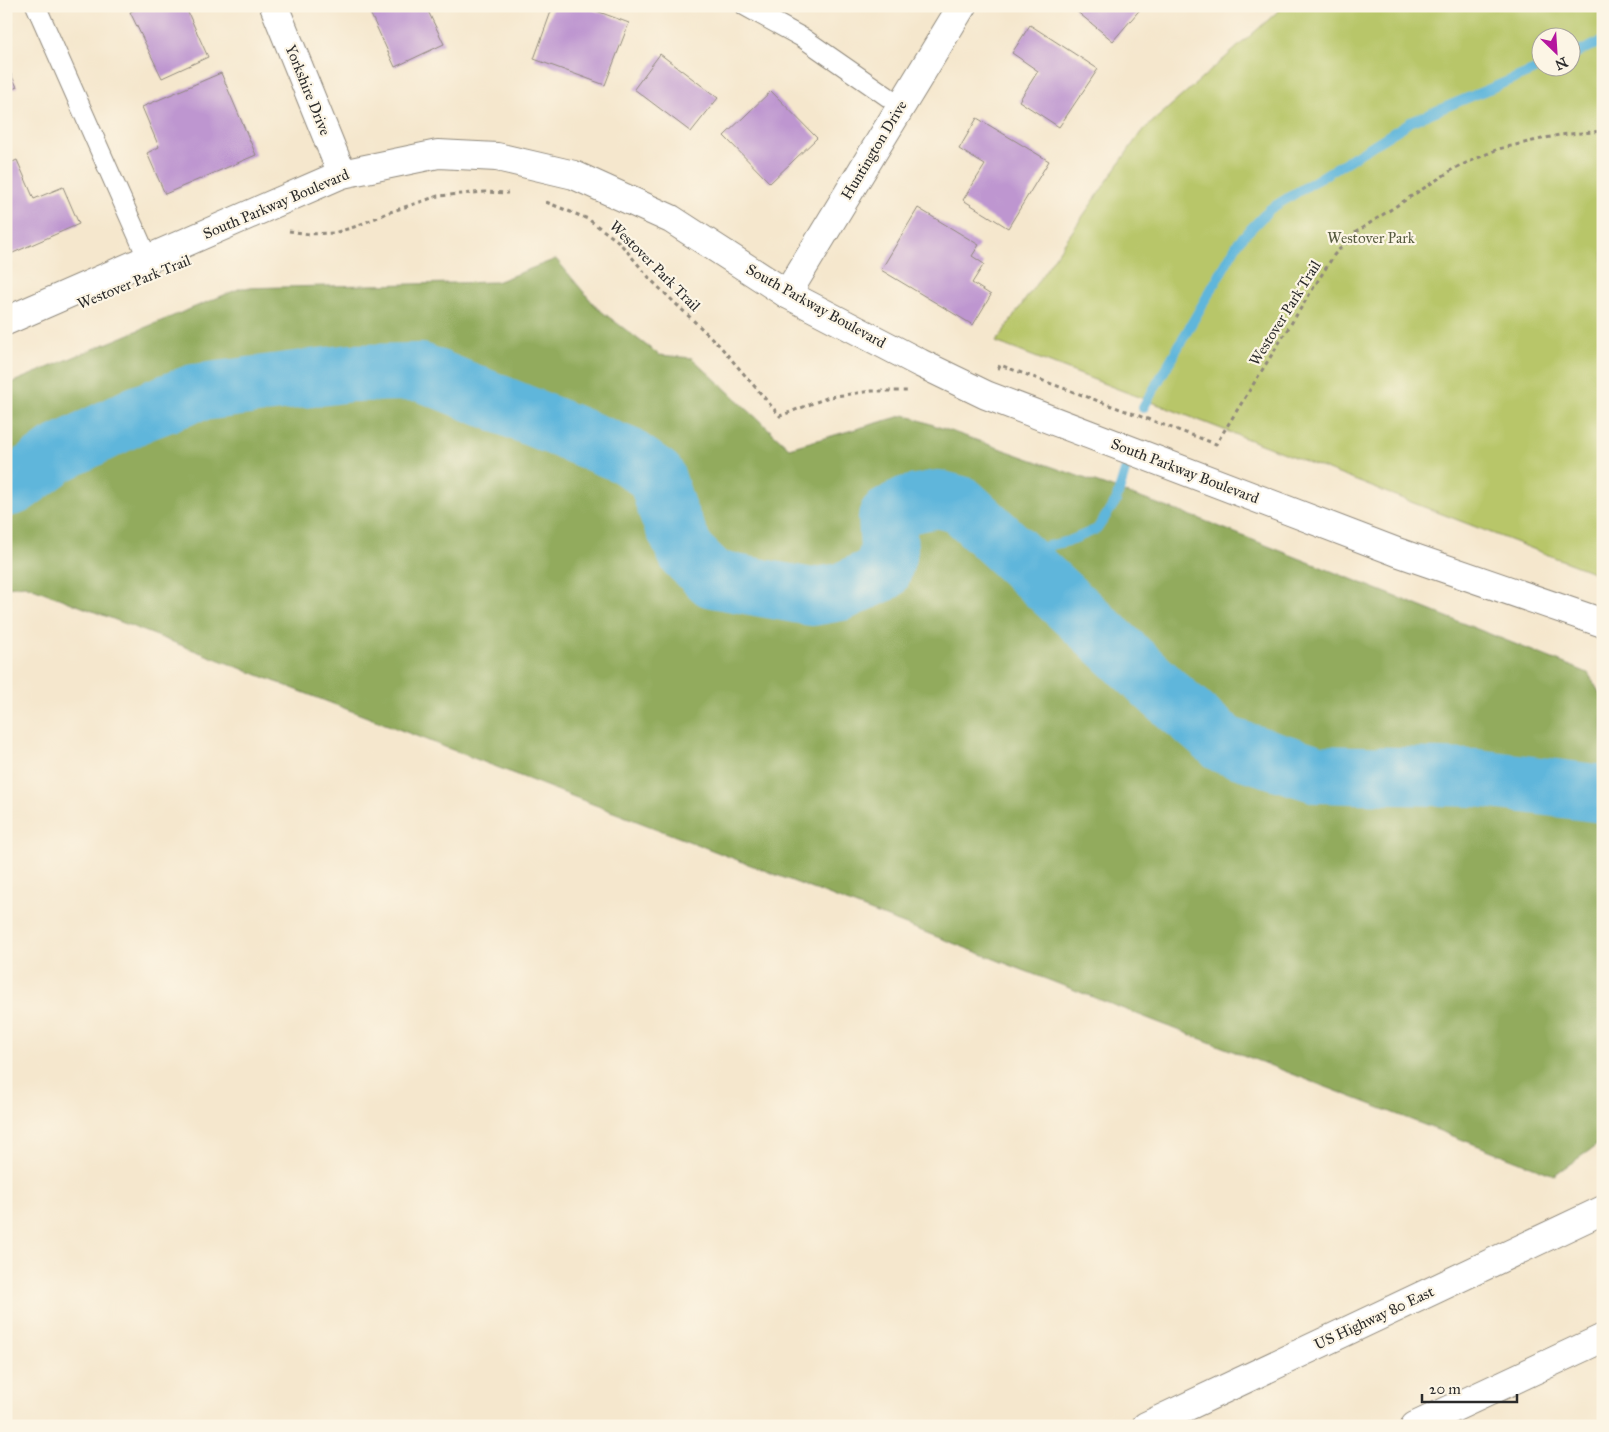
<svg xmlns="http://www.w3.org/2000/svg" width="1609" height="1432" viewBox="0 0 1609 1432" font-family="'IM FELL Great Primer',serif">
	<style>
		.green { fill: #b8c669; stroke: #72784a; fill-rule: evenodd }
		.forest { fill: #92ab5d; stroke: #5e6b44 }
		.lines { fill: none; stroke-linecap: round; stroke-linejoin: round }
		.stream { stroke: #5eb6db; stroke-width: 10 }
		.river { stroke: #5eb6db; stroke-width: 58 }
		.building { fill: #be96d0 }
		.service-casing { stroke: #90897c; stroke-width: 21 }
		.minor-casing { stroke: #90897c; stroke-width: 30 }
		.tertiary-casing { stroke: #90897c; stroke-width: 30 }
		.secondary-casing { stroke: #90897c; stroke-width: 30 }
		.motorway-casing { stroke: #90897c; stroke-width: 30 }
		.path { stroke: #90897c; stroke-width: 3; stroke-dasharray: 4 4; stroke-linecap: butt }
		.service { stroke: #fff; stroke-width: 19 }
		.minor { stroke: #fff; stroke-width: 28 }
		.tertiary { stroke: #fff; stroke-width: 28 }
		.secondary { stroke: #fff; stroke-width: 28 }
		.motorway { stroke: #fff; stroke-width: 28 }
		.labels { text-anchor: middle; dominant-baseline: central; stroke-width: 4.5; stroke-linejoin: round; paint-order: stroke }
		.street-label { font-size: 15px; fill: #2b2b2b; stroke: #fcf5e5 }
		.park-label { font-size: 15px; fill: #555a3e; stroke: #fcf5e5 }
	</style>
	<rect width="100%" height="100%" fill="#fcf5e5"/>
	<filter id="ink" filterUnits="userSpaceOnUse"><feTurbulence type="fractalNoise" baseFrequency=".02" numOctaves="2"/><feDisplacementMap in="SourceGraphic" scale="10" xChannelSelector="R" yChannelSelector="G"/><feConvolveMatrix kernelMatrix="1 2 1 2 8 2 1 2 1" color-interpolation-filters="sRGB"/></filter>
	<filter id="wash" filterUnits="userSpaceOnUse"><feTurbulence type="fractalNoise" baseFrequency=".0096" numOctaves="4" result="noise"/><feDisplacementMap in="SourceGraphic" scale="20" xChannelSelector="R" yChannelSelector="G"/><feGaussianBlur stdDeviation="1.12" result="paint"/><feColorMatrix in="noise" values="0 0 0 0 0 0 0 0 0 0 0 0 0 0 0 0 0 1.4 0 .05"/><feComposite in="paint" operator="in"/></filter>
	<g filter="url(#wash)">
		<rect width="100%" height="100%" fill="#f5e7cd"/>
		<path class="green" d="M 1284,6 L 1603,6 L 1603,576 L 996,342 L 1141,132 ZM 1542,38 L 1572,38 L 1572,68 L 1542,68 Z"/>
		<path class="forest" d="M 556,259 L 597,308 L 659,355 L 692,358 L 789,448 L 905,415 L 1200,519 L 1588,673 L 1603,699 L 1603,1141 L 1554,1175 L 25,585 L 6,587 L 6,385 L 241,288 L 496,282 Z"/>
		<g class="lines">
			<path class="stream" d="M 1572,55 L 1603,41
				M 1143,408 L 1239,241 L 1270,209 L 1412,121 L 1542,67
				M 1013,554 L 1069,541 L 1097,529 L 1116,501 L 1125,471"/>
			<path class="river" d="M 6,488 L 14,486 L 56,455 L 139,414 L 194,393 L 351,373 L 421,372 L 627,456 L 656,476 L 668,513 L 687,554 L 713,579 L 812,597 L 841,592 L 882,573 L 889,550 L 887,517 L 907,505 L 938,499 L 961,505 L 1165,694 L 1225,745 L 1318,774 L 1477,778 L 1603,794"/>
		</g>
		<g id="blocks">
			<path class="building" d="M 142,6 L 185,6 L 208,57 L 162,78 L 130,12 Z
				M 367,6 L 433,6 L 427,9 L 444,44 L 395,67 Z
				M 553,6 L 583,6 L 629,23 L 605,85 L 534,59 Z
				M 1078,6 L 1143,6 L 1113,41 L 1075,10 Z
				M 1030,25 L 1098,69 L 1059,127 L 1019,101 L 1038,71 L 1012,53 Z
				M 660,54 L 718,98 L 691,132 L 634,89 Z
				M 6,64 L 17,87 L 6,92 Z
				M 221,73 L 256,155 L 165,194 L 147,153 L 159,147 L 142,107 Z
				M 771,91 L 817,138 L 770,183 L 724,136 Z
				M 977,118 L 1049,161 L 1008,228 L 963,200 L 985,165 L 959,149 Z
				M 17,160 L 34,199 L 63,187 L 79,224 L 6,256 L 6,165 Z
				M 918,208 L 979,245 L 972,256 L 984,264 L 972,283 L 991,295 L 973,325 L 881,270 Z"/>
		</g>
	</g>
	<g filter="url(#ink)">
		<use href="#blocks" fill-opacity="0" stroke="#90897c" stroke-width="1"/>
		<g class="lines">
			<defs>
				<path id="service" d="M 36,6 L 148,259
					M 745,6 L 803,38 L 901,106"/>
				<path id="minor" d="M 274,6 L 342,174
					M 787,294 L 962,6"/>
				<path id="tertiary" d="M 6,321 L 342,174 L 438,154 L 497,157 L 574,175 L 671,219 L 787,294 L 920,363 L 986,395 L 1397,552 L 1603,623"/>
				<path id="secondary" d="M 1146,1426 L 1603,1210"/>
				<path id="motorway" d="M 1415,1426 L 1603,1338"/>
			</defs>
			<use href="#service" class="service-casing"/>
			<use href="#minor" class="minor-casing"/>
			<use href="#tertiary" class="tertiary-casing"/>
			<use href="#secondary" class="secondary-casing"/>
			<use href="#motorway" class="motorway-casing"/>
			<path class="path" d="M 546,202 L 588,219 L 619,242 L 652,281 L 719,345 L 780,416 L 829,397 L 872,391 L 908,391
				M 289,231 L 309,234 L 334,233 L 354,227 L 390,212 L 438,196 L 485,192 L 508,193
				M 998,369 L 1000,365 L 1216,444 L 1334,255 L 1356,232 L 1455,168 L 1498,149 L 1559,135 L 1603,131"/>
			<use href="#service" class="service"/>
			<use href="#minor" class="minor"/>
			<use href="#tertiary" class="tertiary"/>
			<use href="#secondary" class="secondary"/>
			<use href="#motorway" class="motorway"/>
		</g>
	</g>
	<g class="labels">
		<g class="street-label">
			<text transform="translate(308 90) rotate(68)">Yorkshire Drive</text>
			<text transform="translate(874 150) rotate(-59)">Huntington Drive</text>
			<text transform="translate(276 204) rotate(-23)">South Parkway Boulevard</text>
			<text transform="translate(655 266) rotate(45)">Westover Park Trail</text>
			<text transform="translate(134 282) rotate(-22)">Westover Park Trail</text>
			<text transform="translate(816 306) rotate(29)">South Parkway Boulevard</text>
			<text transform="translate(1285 313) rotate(-58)">Westover Park Trail</text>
			<text transform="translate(1185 471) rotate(21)">South Parkway Boulevard</text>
			<text transform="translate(1374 1318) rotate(-25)">US Highway 80 East</text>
		</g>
		<g class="park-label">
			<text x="1371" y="238">Westover Park</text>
		</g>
	</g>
	<rect width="1609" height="1432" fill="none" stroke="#fcf5e5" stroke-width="25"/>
	<g transform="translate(1556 52) rotate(155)"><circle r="24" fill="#fcf5e5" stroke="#a8a49b"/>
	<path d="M0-4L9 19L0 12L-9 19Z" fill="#b5179e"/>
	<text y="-8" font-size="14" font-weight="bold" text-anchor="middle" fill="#2b2b2b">N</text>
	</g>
	<path d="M1422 1394v8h95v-8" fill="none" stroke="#2b2b2b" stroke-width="2.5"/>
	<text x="1429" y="1394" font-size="15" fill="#2b2b2b" stroke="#fcf5e5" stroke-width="4" paint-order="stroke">20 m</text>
</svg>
